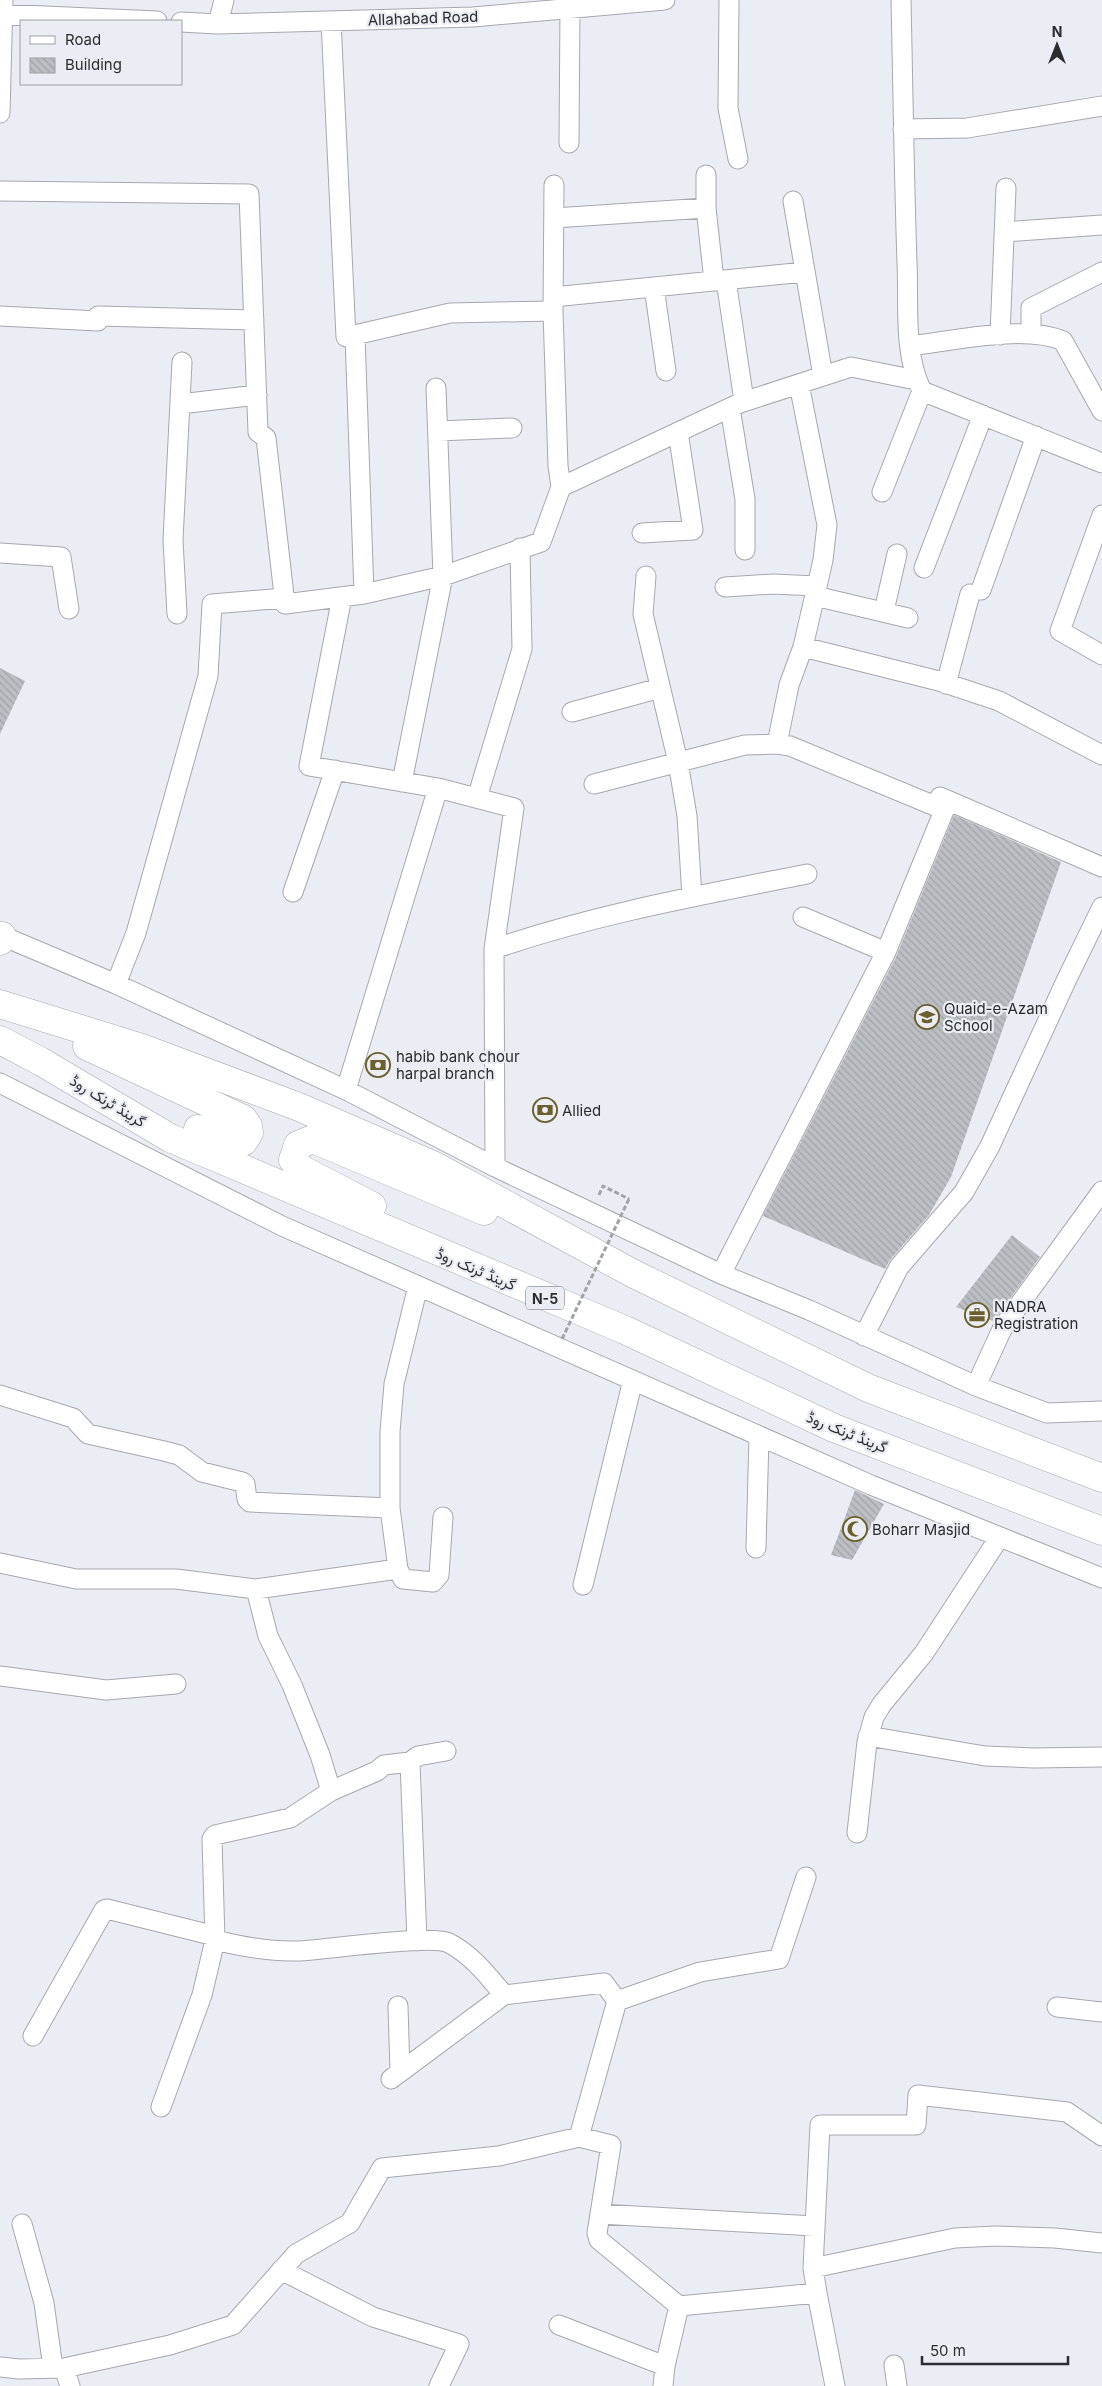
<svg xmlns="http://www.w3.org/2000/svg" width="1102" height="2386" viewBox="0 0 1102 2386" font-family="Inter,Vazirmatn,sans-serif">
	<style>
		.building { fill: url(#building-back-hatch) }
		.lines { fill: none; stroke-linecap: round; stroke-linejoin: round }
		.minor-casing { stroke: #a5a8ad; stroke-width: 21 }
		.highway-casing { stroke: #a5a8ad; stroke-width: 29 }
		.path { stroke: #a0a3a7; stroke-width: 3; stroke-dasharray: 5 2.5; stroke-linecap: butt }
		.minor { stroke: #fff; stroke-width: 19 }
		.highway { stroke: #fff; stroke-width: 28 }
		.path-bridge { stroke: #a0a3a7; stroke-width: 3; stroke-dasharray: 5 2.5; stroke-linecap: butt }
		.labels { text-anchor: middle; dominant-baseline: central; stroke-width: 4.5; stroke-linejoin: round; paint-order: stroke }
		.shield { fill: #eaedf3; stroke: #646669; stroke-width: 1 }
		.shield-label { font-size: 14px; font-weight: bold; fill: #2b2c2e }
		.street-label { font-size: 15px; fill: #2b2c2e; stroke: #eaedf3 }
		.poi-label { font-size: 15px; fill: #2b2c2e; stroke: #eaedf3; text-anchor: start }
	</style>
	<defs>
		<pattern id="building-back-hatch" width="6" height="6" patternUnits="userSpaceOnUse" patternTransform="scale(1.25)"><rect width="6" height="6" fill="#bbbec3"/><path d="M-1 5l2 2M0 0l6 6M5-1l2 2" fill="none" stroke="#a1a3a8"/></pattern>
	</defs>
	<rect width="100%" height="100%" fill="#eaedf3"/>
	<path class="building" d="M 0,668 L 25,681 L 0,734 Z
		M 954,815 L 1061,862 L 951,1177 L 929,1215 L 890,1260 L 885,1269 L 763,1216 L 896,957 Z
		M 1012,1235 L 1040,1257 L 998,1315 L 993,1321 L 956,1307 Z
		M 855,1490 L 884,1504 L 852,1560 L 831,1555 Z"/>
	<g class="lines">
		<defs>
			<path id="minor" d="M 729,0 L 728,108 L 738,159
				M 901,0 C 903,88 904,175 907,263 C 909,303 903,354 922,391 L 1102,463
				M 0,14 L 157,21
				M 331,21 L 346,337 L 450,313 L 553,311 L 554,185
				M 181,22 L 218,24 L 473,17 L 665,0
				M 218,24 L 224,0
				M 0,113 L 3,0
				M 903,129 L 967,128 L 1102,106
				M 569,143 L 570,8
				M 706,175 L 706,208 L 714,281
				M 0,191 L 249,194 L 258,432 L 266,438 L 285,604 L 364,594 L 443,576 L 541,542 L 561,487 L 558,466 L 553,311
				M 793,201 L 823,376
				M 554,218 L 706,208
				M 1004,232 L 1102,225
				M 726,280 L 744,401
				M 654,287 L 666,371
				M 553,297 L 805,272
				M 0,316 L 98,321 L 98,316 L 254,320
				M 1031,334 L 1031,308 L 1102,272
				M 355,335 L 364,594
				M 1000,335 L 1006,188
				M 910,346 C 952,341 1025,324 1063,341 L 1102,411
				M 180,404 L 257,395
				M 730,408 L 745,499 L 745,550
				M 438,431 L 512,428
				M 561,487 L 740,403 L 851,367 L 916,380
				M 882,492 L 922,391
				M 1102,515 L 1060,631 L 1102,655
				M 642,533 L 693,530 L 678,432
				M 0,553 L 61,557 L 69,609
				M 924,568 L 983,415
				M 646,576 L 643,614 L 678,762 L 687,816 L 692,897
				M 725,587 L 773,584 L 817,586
				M 981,590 L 1036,436
				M 815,596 L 908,618
				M 342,597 L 309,766 L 438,788
				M 884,611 L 897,554
				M 177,614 L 173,540 L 182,362
				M 803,647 L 939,681 L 999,701 L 1102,755
				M 946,684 L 970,594
				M 572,712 L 660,688
				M 777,744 L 789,685 L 803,647 L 823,560 L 827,525 L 799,384
				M 402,782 L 443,576 L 436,388
				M 594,784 L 745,745 L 777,744 L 790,746 L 935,806 L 940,797 L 1102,867
				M 477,798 L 522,649 L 520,548
				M 293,892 L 335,770
				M 803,917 L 886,952
				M 0,935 L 116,984 L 346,1090 L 495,1167 L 721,1274 L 809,1310 L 976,1386 L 1047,1413 L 1102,1411
				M 116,984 L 136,933 L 208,676 L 212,604 L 285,598
				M 0,1083 L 282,1226 L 871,1485 L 1102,1578
				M 346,1090 L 438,788 L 514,808 L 494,949
				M 495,1167 L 494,949 C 595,914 702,895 807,874
				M 721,1274 L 886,952 L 948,801
				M 418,1286 L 394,1384 L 390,1432 L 390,1508 L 398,1569 L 403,1579 L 433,1582 L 439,1575 L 443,1517
				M 864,1336 L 899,1267 L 964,1192 L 990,1146 L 1066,981 L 1102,907
				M 976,1386 L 1003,1327 L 1102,1191
				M 0,1395 L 73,1418 L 88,1434 L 164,1451 L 179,1455 L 202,1472 L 242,1482 L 245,1484 L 247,1499 L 250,1502 L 390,1508
				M 756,1548 L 759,1436
				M 0,1563 L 76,1579 L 176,1579 L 256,1589 L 398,1569
				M 583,1585 L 633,1380
				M 256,1589 L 268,1636 L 292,1685 L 320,1755 L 331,1791 L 290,1818 L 215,1835 L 212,1839 L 215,1940 C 243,1947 269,1952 298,1951 C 325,1950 431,1934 449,1943 C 472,1955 488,1976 504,1995 L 604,1983 L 617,2001
				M 0,1676 L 106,1690 L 176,1684
				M 868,1736 L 985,1756 L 1034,1758 L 1102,1757
				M 410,1762 L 417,1941
				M 331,1791 L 377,1771 L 384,1765 L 410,1762 L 418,1756 L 446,1751
				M 857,1833 L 867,1742 L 874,1717 L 882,1704 L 924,1653 L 999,1538
				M 806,1877 L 779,1959 L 700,1972 L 617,2001 L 579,2137 L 611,2145 L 597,2233 L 599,2240 L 679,2306 L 817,2293 L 813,2268
				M 398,2006 L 400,2072
				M 1057,2007 L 1102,2012
				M 33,2036 L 104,1910 L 107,1909 L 215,1936
				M 391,2079 L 504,1995
				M 161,2107 L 202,1995 L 215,1940
				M 1102,2136 L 1067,2112 L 918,2095 L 916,2125 L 820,2125 L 813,2268 L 955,2238 L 996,2236 L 1055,2238 L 1102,2243
				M 600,2214 L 814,2226
				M 22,2224 L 44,2303 L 53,2368
				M 281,2270 L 373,2317 L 459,2344 L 439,2386
				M 817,2293 L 835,2386
				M 559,2325 L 665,2366
				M 894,2365 L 897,2386
				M 0,2367 L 19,2369 L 64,2368 L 170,2345 L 233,2325 L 296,2254 L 350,2223 L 382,2168 L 499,2156 L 579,2137
				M 64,2368 L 70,2386
				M 663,2386 L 665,2366 L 679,2306"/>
			<path id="highway" d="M 0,941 L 2,936
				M 0,1004 L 142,1048 L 299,1107 L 433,1165 L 634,1274 L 868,1388 L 1102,1478
				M 0,1040 L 40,1061 L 170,1138 L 625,1330 L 834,1428 L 1102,1531
				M 87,1046 L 243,1119 L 248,1126 L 249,1133 L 243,1142 L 231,1143 L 198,1129
				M 372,1206 L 301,1169 L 293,1160 L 298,1145 L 313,1139 L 484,1211"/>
		</defs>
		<use href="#minor" class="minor-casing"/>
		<use href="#highway" class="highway-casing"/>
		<path class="path" d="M 599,1195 L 603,1186 L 629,1199"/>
		<use href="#minor" class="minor"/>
		<use href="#highway" class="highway"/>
		<path class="path-bridge" d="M 562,1339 L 629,1199"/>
	</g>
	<defs>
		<symbol id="school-ring" viewBox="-11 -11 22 22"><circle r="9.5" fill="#eaedf3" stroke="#6b5f2c" stroke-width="1.5"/><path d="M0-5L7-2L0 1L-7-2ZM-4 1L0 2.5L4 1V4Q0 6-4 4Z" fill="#6b5f2c"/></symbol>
		<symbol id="bank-ring" viewBox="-11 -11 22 22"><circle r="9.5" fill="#eaedf3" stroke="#6b5f2c" stroke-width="1.5"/><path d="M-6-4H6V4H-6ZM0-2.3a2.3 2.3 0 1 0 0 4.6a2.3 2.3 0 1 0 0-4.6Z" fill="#6b5f2c"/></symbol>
		<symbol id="office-ring" viewBox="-11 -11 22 22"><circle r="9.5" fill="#eaedf3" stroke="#6b5f2c" stroke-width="1.5"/><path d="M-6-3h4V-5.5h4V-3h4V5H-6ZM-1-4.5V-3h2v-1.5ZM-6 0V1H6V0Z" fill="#6b5f2c"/></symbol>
		<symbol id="mosque-ring" viewBox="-11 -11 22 22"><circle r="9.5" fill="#eaedf3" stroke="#6b5f2c" stroke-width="1.5"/><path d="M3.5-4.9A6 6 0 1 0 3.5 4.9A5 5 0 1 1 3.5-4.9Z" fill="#6b5f2c"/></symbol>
	</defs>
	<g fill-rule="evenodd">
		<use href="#school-ring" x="913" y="1003" width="28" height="28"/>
		<use href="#bank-ring" x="364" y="1051" width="28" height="28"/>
		<use href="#bank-ring" x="531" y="1096" width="28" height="28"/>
		<use href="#office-ring" x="963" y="1301" width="28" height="28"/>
		<use href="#mosque-ring" x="841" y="1515" width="28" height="28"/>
	</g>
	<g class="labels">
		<rect class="shield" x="526" y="1286.5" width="38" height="23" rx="4"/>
		<g class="shield-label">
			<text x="545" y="1298">N-5</text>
		</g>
		<g class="street-label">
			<text transform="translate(423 18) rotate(-2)">Allahabad Road</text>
			<text transform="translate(108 1101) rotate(31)">گرینڈ ٹرنک روڈ</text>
			<text transform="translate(476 1269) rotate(23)">گرینڈ ٹرنک روڈ</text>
			<text transform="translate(847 1432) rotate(22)">گرینڈ ٹرنک روڈ</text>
		</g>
		<g class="poi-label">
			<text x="944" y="1008">Quaid-e-Azam<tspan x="944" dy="17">School</tspan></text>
			<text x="396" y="1056">habib bank chour<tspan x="396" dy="17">harpal branch</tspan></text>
			<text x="562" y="1110">Allied</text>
			<text x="994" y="1306">NADRA<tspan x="994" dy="17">Registration</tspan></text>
			<text x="872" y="1529">Boharr Masjid</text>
		</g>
	</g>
	<rect x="20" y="20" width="162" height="65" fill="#eaedf3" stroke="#9ea0a4"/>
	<rect x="30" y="36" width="25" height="8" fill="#ffffff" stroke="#9ea0a4"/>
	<text x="65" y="45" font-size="15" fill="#2b2c2e">Road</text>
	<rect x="30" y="58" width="25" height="15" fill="url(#building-back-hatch)" stroke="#9ea0a4"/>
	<text x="65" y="70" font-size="15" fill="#2b2c2e">Building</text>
	<g transform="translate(1057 45)" stroke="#eaedf3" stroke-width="4" paint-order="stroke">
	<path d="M0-4L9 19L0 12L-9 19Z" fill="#2b2c2e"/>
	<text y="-8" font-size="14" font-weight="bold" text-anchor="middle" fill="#2b2c2e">N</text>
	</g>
	<path d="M922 2356v8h146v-8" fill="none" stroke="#2b2c2e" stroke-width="2.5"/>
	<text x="930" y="2356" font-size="15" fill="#2b2c2e" stroke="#eaedf3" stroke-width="4" paint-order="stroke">50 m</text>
</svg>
